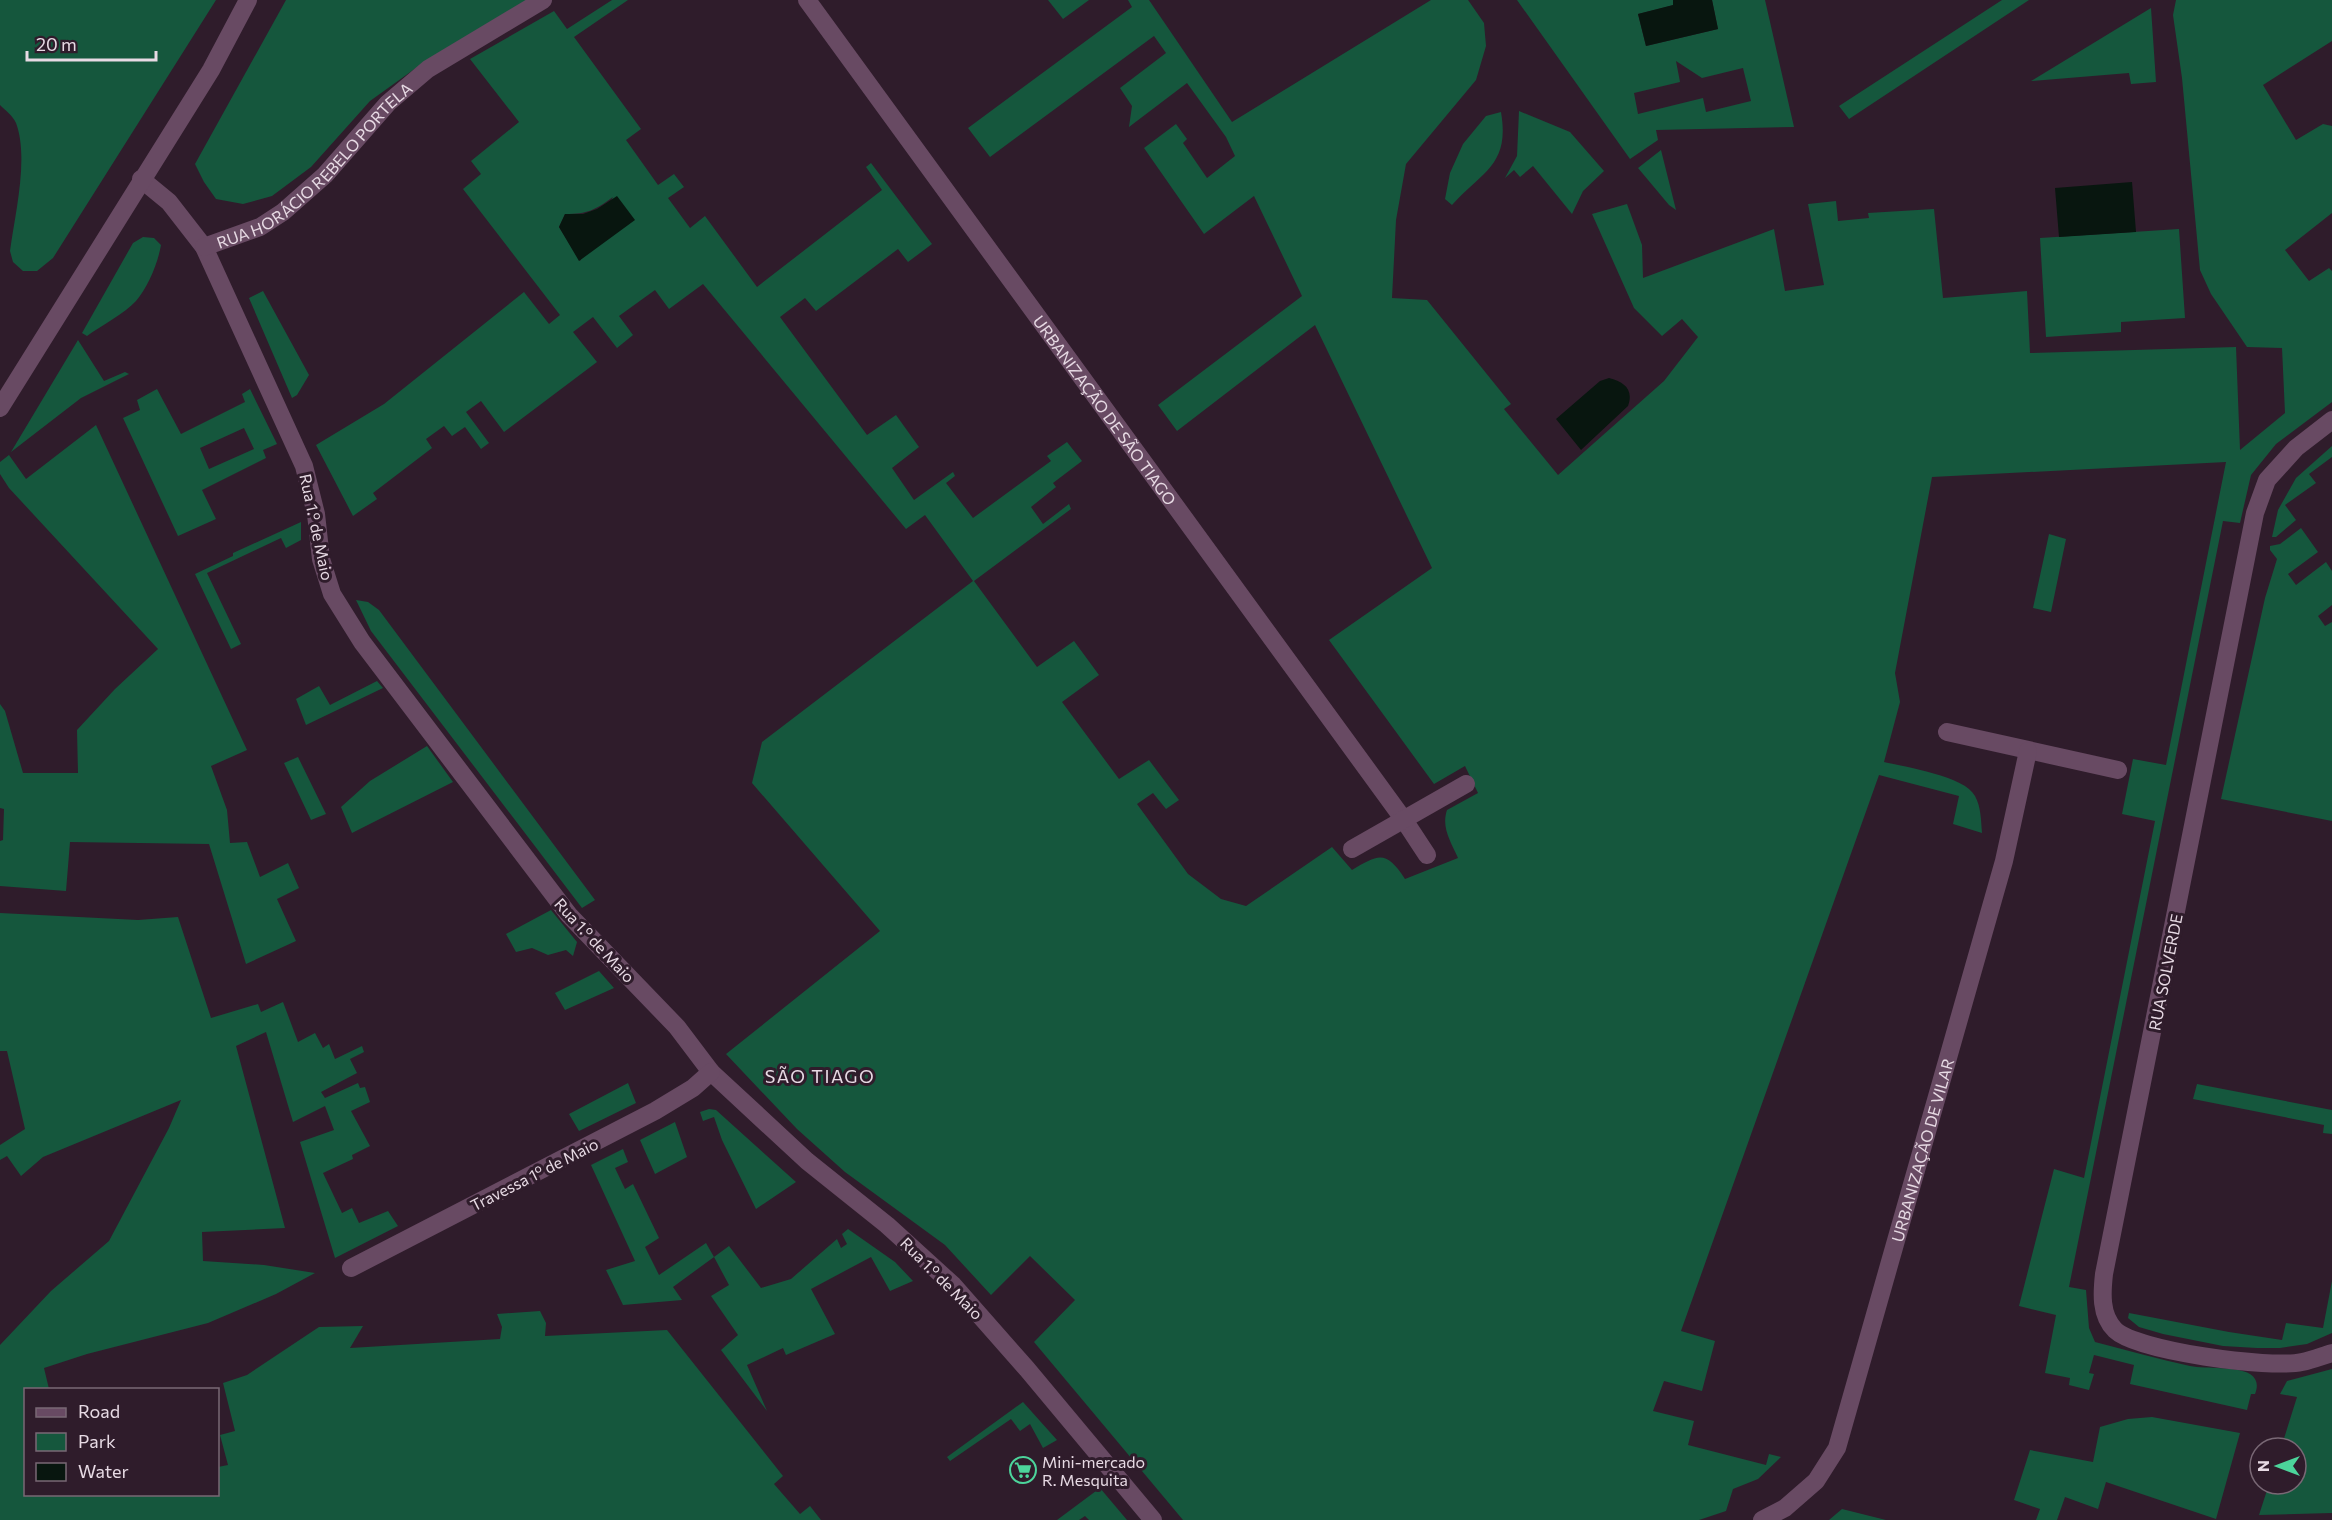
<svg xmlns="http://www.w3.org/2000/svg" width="2332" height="1520" viewBox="0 0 2332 1520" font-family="Commissioner,sans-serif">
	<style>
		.green { fill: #15573d; fill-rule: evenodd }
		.water { fill: #08160f }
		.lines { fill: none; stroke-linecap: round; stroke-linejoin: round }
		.street { stroke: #684a63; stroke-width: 18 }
		.labels { text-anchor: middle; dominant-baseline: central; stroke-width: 6; stroke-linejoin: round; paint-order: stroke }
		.street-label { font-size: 16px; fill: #e7dae4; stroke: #2f1c2b }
		.poi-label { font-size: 16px; fill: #e7dae4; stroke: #2f1c2b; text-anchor: start }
		.neighbourhood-label { font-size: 18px; letter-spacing: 1.5px; fill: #e7dae4; stroke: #2f1c2b }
	</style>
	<rect width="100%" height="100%" fill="#2f1c2b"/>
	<path class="green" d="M 0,0 L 216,0 L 53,258 L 37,271 L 23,271 L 13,262 L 10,251 C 15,214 29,158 16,123 C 13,116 5,110 0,105 Z
		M 286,0 L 527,0 L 427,60 L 370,101 L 311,167 L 272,196 L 243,204 L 216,199 L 204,182 L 195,164 Z
		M 612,0 L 628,0 L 574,37 L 641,129 L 626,140 L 658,185 L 674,174 L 684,187 L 668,198 L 690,228 L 705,216 L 757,287 L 882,190 L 866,167 L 871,163 L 932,244 L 908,262 L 898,249 L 816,311 L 805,298 L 780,317 L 867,435 L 896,415 L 919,447 L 892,468 L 914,500 L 953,472 L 955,476 L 946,483 L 973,518 L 1051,461 L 1047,456 L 1067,442 L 1082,461 L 1053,483 L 1056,487 L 1031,507 L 1043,524 L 1069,504 L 1071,509 L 974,581 L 1037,667 L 1074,641 L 1099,675 L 1062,702 L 1119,779 L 1149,760 L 1179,800 L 1166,809 L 1153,793 L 1137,804 L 1188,874 L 1221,899 L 1246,906 L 1332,847 L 1352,870 C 1379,854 1386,850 1405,879 L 1458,858 C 1451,842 1441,828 1447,810 L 1478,793 L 1465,766 L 1434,784 L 1329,640 L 1432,568 L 1315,325 L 1177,431 L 1158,405 L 1302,296 L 1254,196 L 1204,234 L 1144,148 L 1176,124 L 1187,139 L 1183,143 L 1207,178 L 1235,156 L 1226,137 L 1187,83 L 1129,127 L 1132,106 L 1120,88 L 1166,53 L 1154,36 L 990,157 L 968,128 L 1132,7 L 1128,0 L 1149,0 L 1232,122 L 1431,0 L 1468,0 L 1484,23 L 1486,46 L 1476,80 L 1406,164 L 1396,220 L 1392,298 L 1427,300 L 1511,404 L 1504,409 L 1558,475 L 1664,381 L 1698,337 L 1682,319 L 1662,336 L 1634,308 L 1592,214 L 1627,204 L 1642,245 L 1643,278 L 1774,229 L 1785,291 L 1824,285 L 1808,204 L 1836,201 L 1838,221 L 1869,218 L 1868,213 L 1934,209 L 1943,298 L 2027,291 L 2030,353 L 2236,347 L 2240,450 L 2285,413 L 2282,348 L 2247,347 L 2211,294 L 2200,270 L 2182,78 L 2173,15 L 2176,0 L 2332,0 L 2332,41 L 2263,85 L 2296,140 L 2323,124 L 2332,126 L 2332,213 L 2285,250 L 2309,281 L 2329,268 L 2332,271 L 2332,402 L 2276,444 L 2251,475 L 2240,523 L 2223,521 L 2069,1287 L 2086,1290 L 2089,1328 L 2095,1342 C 2127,1350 2158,1359 2190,1366 C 2207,1369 2236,1366 2250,1374 C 2258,1379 2258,1387 2255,1394 L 2251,1394 L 2247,1410 L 2130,1384 L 2134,1365 L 2094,1355 L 2089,1373 L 2094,1374 L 2089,1390 L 2069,1385 L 2070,1378 L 2045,1373 L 2056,1315 L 2019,1306 L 2054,1169 L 2084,1178 L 2155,821 L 2122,814 L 2133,759 L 2166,765 L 2226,462 L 1932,477 L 1895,673 L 1900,702 L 1884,762 C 1905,767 1965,776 1975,796 C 1981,807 1981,820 1982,833 L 1953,824 L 1959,796 L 1879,775 L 1681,1331 L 1715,1341 L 1702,1391 L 1664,1381 L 1653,1411 L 1694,1421 L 1688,1445 L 1766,1465 L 1769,1454 L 1781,1457 L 1758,1479 L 1733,1489 L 1726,1511 L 1699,1520 L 1183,1520 L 1034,1342 L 1075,1300 L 1030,1256 L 991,1295 L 945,1245 L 845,1172 L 797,1129 L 726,1054 L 880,931 L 752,783 L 762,742 L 973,581 L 925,515 L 906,529 L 703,284 L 669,309 L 655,290 L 619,316 L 633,335 L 617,348 L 593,317 L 573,332 L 597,362 L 504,432 L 481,401 L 466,412 L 489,443 L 481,449 L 465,427 L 452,436 L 444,426 L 426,439 L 432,448 L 373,493 L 377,499 L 353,516 L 316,445 L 384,404 L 524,292 L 549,324 L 560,315 L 463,189 L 481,174 L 471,161 L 519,122 L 470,59 L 554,11 L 567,29 ZM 613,197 L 580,261 L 559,227 L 565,214 C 588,214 595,210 613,197 Z
		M 1048,0 L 1089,0 L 1063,19 Z
		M 1517,0 L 1673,0 L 1674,5 L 1638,14 L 1646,46 L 1718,29 L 1712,0 L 1765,0 L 1794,127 L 1656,130 L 1658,140 L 1630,159 ZM 1676,61 L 1702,78 L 1743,68 L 1751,101 L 1706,112 L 1703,98 L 1638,114 L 1634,93 L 1680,82 Z
		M 2002,0 L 2029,0 L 1849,119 L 1839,106 Z
		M 2151,8 L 2156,82 L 2131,84 L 2129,73 L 2031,81 Z
		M 1519,111 L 1570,132 L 1604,171 L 1583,191 L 1572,214 L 1533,166 L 1520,177 L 1514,170 L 1505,178 L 1517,156 Z
		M 1501,112 C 1510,165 1483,171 1452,205 L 1445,199 L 1450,173 L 1463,144 L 1486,116 Z
		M 1661,150 L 1676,210 L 1669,205 L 1638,168 Z
		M 2179,229 L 2185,318 L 2121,322 L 2121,332 L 2046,337 L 2040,238 Z
		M 143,237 L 154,238 L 161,245 C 158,263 148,287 136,301 C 125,313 101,326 87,336 L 82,333 L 133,243 Z
		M 263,291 L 309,375 L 297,395 L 292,398 L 249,298 Z
		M 78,340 L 104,381 L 125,372 L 129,374 L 81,398 L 11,452 Z
		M 157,389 L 181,434 L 245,402 L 242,394 L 250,389 L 277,444 L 263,450 L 266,458 L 202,490 L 216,519 L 178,536 L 123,418 L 140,410 L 137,400 ZM 244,428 L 254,449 L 209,469 L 200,448 Z
		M 96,425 L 247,750 L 211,766 L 227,810 L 230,843 L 247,842 L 260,877 L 288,863 L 299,888 L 277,899 L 296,941 L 246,964 L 209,844 L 70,842 L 66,891 L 0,886 L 0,841 L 3,840 L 4,809 L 0,808 L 0,704 L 5,711 L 23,773 L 78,773 L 77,730 L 115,689 L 158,649 L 9,488 L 0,474 L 0,462 L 9,455 L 26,479 Z
		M 2332,446 L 2332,457 L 2309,474 L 2316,483 L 2285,505 L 2296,520 L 2276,537 L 2272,537 L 2278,510 L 2296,478 Z
		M 301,522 L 301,540 L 286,548 L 281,538 L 207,573 L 241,644 L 231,649 L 195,574 L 233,556 L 233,553 Z
		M 2301,528 L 2318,552 L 2288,574 L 2296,585 L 2326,562 L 2332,571 L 2332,605 L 2318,616 L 2325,626 L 2332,622 L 2332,821 L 2221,799 L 2265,598 L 2277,559 L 2270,550 L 2270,546 L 2280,544 Z
		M 2049,534 L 2066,539 L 2051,612 L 2033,608 Z
		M 356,600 L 368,602 L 379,610 L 595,900 L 582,908 L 371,631 Z
		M 377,681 L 383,688 L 306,725 L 296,699 L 319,686 L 330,705 Z
		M 427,746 L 453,782 L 352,833 L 341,807 L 370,781 Z
		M 298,757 L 326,814 L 311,820 L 284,763 Z
		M 551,910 L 577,942 L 573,956 L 566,950 L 548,955 L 532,948 L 516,952 L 506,934 Z
		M 0,913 L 138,920 L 178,917 L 211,1018 L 258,1004 L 261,1012 L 283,1002 L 298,1042 L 315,1033 L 323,1048 L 329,1044 L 335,1059 L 362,1046 L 364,1052 L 350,1059 L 357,1073 L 321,1092 L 325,1098 L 358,1083 L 360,1088 L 365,1087 L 370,1102 L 351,1111 L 370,1146 L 352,1155 L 353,1159 L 323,1173 L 342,1213 L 352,1208 L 359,1223 L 388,1211 L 398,1226 L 335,1258 L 300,1142 L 334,1130 L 325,1106 L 293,1122 L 266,1032 L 236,1046 L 285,1228 L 202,1232 L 203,1261 L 264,1265 L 315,1273 L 276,1294 L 208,1323 L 87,1354 L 44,1368 L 49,1389 L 26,1390 L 26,1494 L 218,1494 L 218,1467 L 228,1465 L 220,1435 L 235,1431 L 223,1383 L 247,1375 L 319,1327 L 363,1326 L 350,1348 L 500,1339 L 502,1327 L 497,1314 L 540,1311 L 546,1323 L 545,1336 L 667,1330 L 783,1476 L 774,1484 L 800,1514 L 810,1506 L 821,1520 L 0,1520 L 0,1345 L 51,1291 L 109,1241 L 169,1128 L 181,1100 L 43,1157 L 21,1176 L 7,1156 L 0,1160 L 0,1145 L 25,1129 L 7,1051 L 0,1051 Z
		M 599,971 L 614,988 L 565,1010 L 555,993 Z
		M 628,1083 L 636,1103 L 579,1131 L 569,1114 Z
		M 2197,1084 L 2332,1110 L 2332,1134 L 2323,1133 L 2324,1125 L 2193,1099 Z
		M 709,1109 L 716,1110 L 796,1182 L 756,1209 L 722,1140 L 714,1117 L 703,1121 L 700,1112 Z
		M 675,1122 L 687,1157 L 655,1174 L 640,1140 Z
		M 623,1149 L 628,1162 L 615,1168 L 625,1189 L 633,1184 L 659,1238 L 645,1247 L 659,1275 L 706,1243 L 714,1257 L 729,1246 L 761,1288 L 791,1279 L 837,1239 L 841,1248 L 847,1244 L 842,1234 L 848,1229 L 895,1262 L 913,1281 L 890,1291 L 871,1257 L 811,1289 L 835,1334 L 786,1355 L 783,1348 L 747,1365 L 767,1411 L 721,1350 L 738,1335 L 711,1296 L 729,1285 L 714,1257 L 673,1287 L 682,1300 L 623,1305 L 606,1270 L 635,1261 L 591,1165 Z
		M 2332,1281 L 2332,1333 L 2307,1344 L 2280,1348 L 2257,1348 L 2223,1346 L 2163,1334 L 2139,1327 L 2128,1318 L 2129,1313 L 2229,1332 L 2282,1340 L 2286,1323 L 2323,1328 Z
		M 2332,1369 L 2332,1513 L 2259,1515 L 2269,1484 L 2296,1484 L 2296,1448 L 2281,1448 L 2297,1397 L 2280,1394 L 2287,1381 Z
		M 1023,1402 L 1057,1440 L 1043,1448 L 1030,1424 L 1020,1431 L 1011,1419 L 950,1461 L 947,1457 Z
		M 2152,1417 L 2240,1433 L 2216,1519 L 2106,1482 L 2098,1509 L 2065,1497 L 2057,1520 L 2036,1520 L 2040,1509 L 2014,1500 L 2030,1450 L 2093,1462 L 2100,1427 L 2128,1419 Z
		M 1100,1488 L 1127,1520 L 1089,1520 L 1085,1516 L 1079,1520 L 1057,1520 Z
		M 1842,1509 L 1886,1520 L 1829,1520 Z"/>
	<path class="water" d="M 1673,0 L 1712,0 L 1718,29 L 1646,46 L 1638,14 L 1673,5 Z
		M 2132,182 L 2136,232 L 2059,237 L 2055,188 Z
		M 617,196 L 635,220 L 579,261 L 559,227 L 565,214 L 583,214 L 597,209 Z
		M 1609,378 C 1624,382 1634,389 1628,406 L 1581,450 L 1556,419 L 1600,381 Z"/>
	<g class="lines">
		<g class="street">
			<path id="s1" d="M 807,0 L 1404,820 L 1427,855"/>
			<path d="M 141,179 L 169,202 L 204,247 L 304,466 L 316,514 L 321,559 L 332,594 L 362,642 L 569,915 L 677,1027 L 711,1072 L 807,1161 L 887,1225 L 953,1285 L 1027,1369 L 1153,1520"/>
			<path id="s2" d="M 204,247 L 260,227 L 283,212 L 325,175 L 388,103 L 428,69 L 543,0"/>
			<path d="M 0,408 L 211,70 L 248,0"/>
			<path d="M 2332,420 L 2296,448 L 2267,480 L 2255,513 L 2104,1274 C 2102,1292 2100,1315 2115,1330 C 2137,1351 2269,1369 2302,1362 C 2312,1360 2322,1356 2332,1353"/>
			<path d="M 1947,732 L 2118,770"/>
			<path d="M 1352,849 L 1466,784"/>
			<path d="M 351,1268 L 655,1111 L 693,1088 L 711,1072"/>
			<path id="s3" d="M 1762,1520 L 1785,1508 L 1816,1481 L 1837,1448 L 2004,861 L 2028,751"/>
		</g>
	</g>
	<defs>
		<symbol id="supermarket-ring" viewBox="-11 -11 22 22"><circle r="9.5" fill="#2f1c2b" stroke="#4cd49b" stroke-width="1.5"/><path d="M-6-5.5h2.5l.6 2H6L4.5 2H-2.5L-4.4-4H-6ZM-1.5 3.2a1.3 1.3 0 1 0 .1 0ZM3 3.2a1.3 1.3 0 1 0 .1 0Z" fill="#4cd49b"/></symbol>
	</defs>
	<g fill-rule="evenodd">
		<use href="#supermarket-ring" x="1008" y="1455" width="30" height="30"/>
	</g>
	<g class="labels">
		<g class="street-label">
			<text stroke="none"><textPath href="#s2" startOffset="140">RUA HORÁCIO REBELO PORTELA</textPath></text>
			<text stroke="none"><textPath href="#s1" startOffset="507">URBANIZAÇÃO DE SÃO TIAGO</textPath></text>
			<text transform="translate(317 527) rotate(78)">Rua 1.º de Maio</text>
			<text transform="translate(595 940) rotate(47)">Rua 1.º de Maio</text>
			<text transform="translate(2165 972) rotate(-79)">RUA SOLVERDE</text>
			<text stroke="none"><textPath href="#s3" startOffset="416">URBANIZAÇÃO DE VILAR</textPath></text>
			<text transform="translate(534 1174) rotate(-27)">Travessa 1º de Maio</text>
			<text transform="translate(942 1278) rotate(45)">Rua 1.º de Maio</text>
		</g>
		<g class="poi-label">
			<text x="1042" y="1461">Mini-mercado<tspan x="1042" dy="18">R. Mesquita</tspan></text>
		</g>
		<g class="neighbourhood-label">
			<text x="820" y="1076">SÃO TIAGO</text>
		</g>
	</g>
	<rect x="24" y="1388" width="195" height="108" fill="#2f1c2b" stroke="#796875" stroke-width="1.5"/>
	<rect x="36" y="1408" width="30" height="9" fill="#684a63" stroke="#796875" stroke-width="1.5"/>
	<text x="78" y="1418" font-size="18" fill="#e7dae4">Road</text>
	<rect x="36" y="1433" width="30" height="18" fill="#15573d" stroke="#796875" stroke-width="1.5"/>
	<text x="78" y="1448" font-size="18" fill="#e7dae4">Park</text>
	<rect x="36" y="1463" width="30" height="18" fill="#08160f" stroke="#796875" stroke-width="1.5"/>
	<text x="78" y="1478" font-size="18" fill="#e7dae4">Water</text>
	<g transform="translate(2278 1466) rotate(270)"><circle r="28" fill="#2f1c2b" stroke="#796875" stroke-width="1.5"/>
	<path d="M0-4.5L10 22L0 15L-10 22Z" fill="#4cd49b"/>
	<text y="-9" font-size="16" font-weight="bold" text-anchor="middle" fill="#e7dae4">N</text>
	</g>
	<path d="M27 51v9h129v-9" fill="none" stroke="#e7dae4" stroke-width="3"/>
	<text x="36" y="51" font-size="18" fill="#e7dae4" stroke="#2f1c2b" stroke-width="4.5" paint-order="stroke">20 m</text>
</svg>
